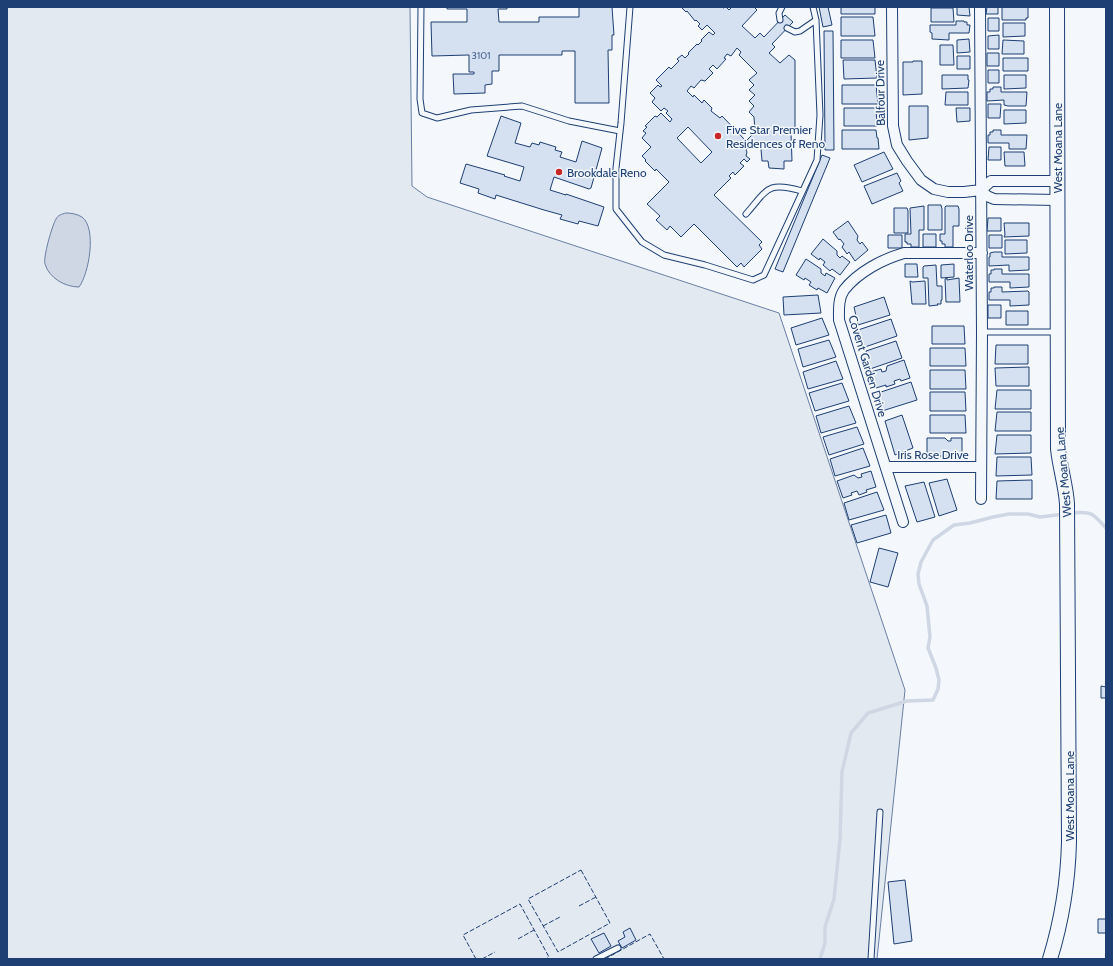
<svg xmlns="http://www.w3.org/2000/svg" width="1113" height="966" viewBox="0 0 1113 966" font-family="Cabin,sans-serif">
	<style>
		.green { fill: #e3e9f0; stroke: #687fa3 }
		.water { fill: #cfd7e4; stroke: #687fa3 }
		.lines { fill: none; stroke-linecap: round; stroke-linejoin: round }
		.stream { stroke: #cfd7e4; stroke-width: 3.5 }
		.building { fill: #d5e0f0; stroke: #1d3f73; fill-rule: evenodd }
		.lane-casing { stroke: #1d3f73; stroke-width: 7 }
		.street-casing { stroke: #1d3f73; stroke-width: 12 }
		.secondary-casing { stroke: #1d3f73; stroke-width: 16 }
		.lane { stroke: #f4f7fb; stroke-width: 5 }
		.street { stroke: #f4f7fb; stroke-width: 10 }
		.secondary { stroke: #f4f7fb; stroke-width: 14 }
		.fence { stroke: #1d3f73; stroke-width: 1; stroke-dasharray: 5 2; stroke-linecap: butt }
		.poi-dot { fill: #c62828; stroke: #f4f7fb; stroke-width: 1.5 }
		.labels { text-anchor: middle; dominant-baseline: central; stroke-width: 3; stroke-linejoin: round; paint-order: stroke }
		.number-label { font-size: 10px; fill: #4b6792 }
		.street-label { font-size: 12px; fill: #1d3f73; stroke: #f4f7fb }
		.poi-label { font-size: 12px; fill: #1d3f73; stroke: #f4f7fb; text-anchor: start }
	</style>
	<rect width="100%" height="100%" fill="#f4f7fb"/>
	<path class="green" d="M 7,7 L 410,7 L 412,186 L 427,197 L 779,313 L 905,690 L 877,959 L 7,959 Z"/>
	<path class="water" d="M 66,213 C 71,213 77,214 82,217 C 97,228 89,274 79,287 C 65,287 49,278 45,264 C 43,257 52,226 56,219 C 58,215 62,214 66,213 Z"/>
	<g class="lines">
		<path class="stream" d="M 1071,513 C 1091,511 1093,513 1106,528
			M 820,959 L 825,943 L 825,927 L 834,899 L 840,839 L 842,772 L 851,733 L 868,713 L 907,701 L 933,700 L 938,689 L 939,680 L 936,668 L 928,648 L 930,637 L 927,606 L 919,584 L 918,574 L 921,562 L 933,540 L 954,525 L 970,523 L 993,517 L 1009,514 L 1028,514 L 1040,517 L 1065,514"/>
	</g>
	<path class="building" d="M 447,7 L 507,7 L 507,9 L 498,9 L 499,22 L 539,22 L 539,17 L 579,17 L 579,7 L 612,7 L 614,35 L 612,35 L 612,50 L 608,50 L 609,103 L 575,103 L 575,51 L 562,51 L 562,55 L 499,55 L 499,71 L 492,71 L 492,84 L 485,85 L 485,93 L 454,94 L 453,74 L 474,74 L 474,72 L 469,72 L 469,55 L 432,56 L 431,22 L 467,22 L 467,9 L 447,9 Z
		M 681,7 L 722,7 L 723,8 L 726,7 L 729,10 L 732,7 L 754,7 L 757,10 L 742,26 L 755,38 L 760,33 L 764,37 L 785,15 L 793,22 L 772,44 L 775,47 L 769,53 L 780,63 L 789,55 L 795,60 L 795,133 L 791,133 L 792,161 L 784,161 L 784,169 L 769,168 L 768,161 L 762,161 L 761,149 L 754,142 L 746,150 L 747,152 L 746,156 L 750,159 L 747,162 L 744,159 L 740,163 L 744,166 L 735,175 L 733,172 L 729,176 L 731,178 L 714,195 L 762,242 L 759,245 L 762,249 L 744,267 L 741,263 L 737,267 L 694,224 L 681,237 L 670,226 L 667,230 L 656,220 L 660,216 L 647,204 L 669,182 L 656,169 L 655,171 L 645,161 L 646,160 L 642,156 L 651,147 L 642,138 L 646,133 L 643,131 L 647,127 L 645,126 L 655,116 L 657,117 L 661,113 L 670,122 L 672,119 L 666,113 L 668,111 L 664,108 L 661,111 L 652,102 L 655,98 L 650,93 L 658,85 L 660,87 L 662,86 L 656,80 L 669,67 L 671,69 L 679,61 L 677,59 L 682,55 L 685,58 L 689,54 L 688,53 L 697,44 L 698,45 L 702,41 L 701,40 L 709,32 L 713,35 L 715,33 L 707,25 L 702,30 L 698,26 L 700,24 L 696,20 L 695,21 L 687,11 L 686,12 ZM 737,48 L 741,52 L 739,55 L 757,73 L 749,80 L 754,85 L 749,90 L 755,95 L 749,101 L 754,106 L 749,112 L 754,117 L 755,132 L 746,141 L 722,116 L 720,118 L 711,111 L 712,108 L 704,100 L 702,103 L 694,95 L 693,97 L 687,91 L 691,86 L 694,88 L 701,80 L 705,81 L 713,73 L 709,69 L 713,65 L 717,69 L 726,59 L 724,58 L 727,54 L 731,56 ZM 688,127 L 712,152 L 701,163 L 677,138 Z
		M 819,7 L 828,7 L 832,25 L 823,27 Z
		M 841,7 L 875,7 L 875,14 L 841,14 Z
		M 957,7 L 969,7 L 970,16 L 957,15 Z
		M 987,7 L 998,7 L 998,14 L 986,14 Z
		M 1002,7 L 1028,7 L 1028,18 L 1026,18 L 1026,20 L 1002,20 Z
		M 931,8 L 953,8 L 954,22 L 931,22 Z
		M 841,17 L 873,17 L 875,36 L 841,36 Z
		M 988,18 L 999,18 L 999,31 L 988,31 Z
		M 956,21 L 964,21 L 964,22 L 967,22 L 967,25 L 970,25 L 969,33 L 949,33 L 949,40 L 932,39 L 932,33 L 930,32 L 930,25 L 956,25 Z
		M 1003,23 L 1025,23 L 1025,36 L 1003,37 Z
		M 824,31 L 833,31 L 834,150 L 825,150 Z
		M 999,35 L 999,49 L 988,49 L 988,36 Z
		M 969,39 L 970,52 L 957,53 L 957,40 Z
		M 841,40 L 873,40 L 875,58 L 841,58 Z
		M 1003,40 L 1024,41 L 1024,54 L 1002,54 Z
		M 940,45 L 953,45 L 954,65 L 940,65 Z
		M 987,53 L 999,53 L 999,66 L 987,66 Z
		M 957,56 L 970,56 L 970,69 L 957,69 Z
		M 1003,58 L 1028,58 L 1028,71 L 1003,71 Z
		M 843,60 L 875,60 L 877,78 L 844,79 Z
		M 913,61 L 922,61 L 922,94 L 903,95 L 903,62 L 913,62 Z
		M 988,70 L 999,70 L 999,83 L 988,83 Z
		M 942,75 L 968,75 L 968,80 L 969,80 L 968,88 L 942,89 Z
		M 1004,75 L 1026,75 L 1026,88 L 1004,89 Z
		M 842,85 L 876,85 L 878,104 L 842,104 Z
		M 993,87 L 1001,87 L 1001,92 L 1027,92 L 1026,106 L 1008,106 L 1004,105 L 1004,100 L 987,101 L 987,92 L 990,92 L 990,89 L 993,89 Z
		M 946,92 L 968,92 L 968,105 L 945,105 Z
		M 988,104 L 1001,104 L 1000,118 L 988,118 Z
		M 909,106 L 928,106 L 928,138 L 909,140 Z
		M 844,108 L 876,108 L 877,126 L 844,126 Z
		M 956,108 L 970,108 L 970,121 L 957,122 Z
		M 1004,110 L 1026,110 L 1026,123 L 1004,124 Z
		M 501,116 L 521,123 L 515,143 L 530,147 L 532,143 L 539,145 L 540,142 L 556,147 L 555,150 L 562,152 L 560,157 L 576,162 L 582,141 L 602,148 L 591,188 L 589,189 L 554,177 L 550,190 L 566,195 L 566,194 L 604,207 L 598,226 L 579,221 L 578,224 L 560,219 L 562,215 L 544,210 L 496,195 L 495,199 L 478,193 L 479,189 L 460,183 L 466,164 L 505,175 L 504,176 L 520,181 L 524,167 L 487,156 Z
		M 842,130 L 876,130 L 877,138 L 878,138 L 879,149 L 842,149 Z
		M 993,130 L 1001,130 L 1001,135 L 1027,135 L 1026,149 L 1009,149 L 1009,143 L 988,143 L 988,135 L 990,135 L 990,132 L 993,132 Z
		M 989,147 L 1001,147 L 1001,160 L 988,160 Z
		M 884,152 L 893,169 L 862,182 L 854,165 Z
		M 1004,152 L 1024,152 L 1025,166 L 1005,166 Z
		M 822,155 L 830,158 L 783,272 L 775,269 Z
		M 897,173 L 901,181 L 899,183 L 903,191 L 872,204 L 864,186 Z
		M 928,205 L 941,205 L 942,209 L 942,230 L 928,230 Z
		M 924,206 L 924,230 L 919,230 L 919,247 L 911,247 L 911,244 L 907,244 L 907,242 L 905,242 L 905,234 L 911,234 L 910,208 Z
		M 946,206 L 958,206 L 959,209 L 959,226 L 953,226 L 953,247 L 945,247 L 945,244 L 942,244 L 942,241 L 940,241 L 940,234 L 945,234 L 945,207 Z
		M 894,208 L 907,208 L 908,211 L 908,233 L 894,233 Z
		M 988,218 L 1001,218 L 1001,231 L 987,231 Z
		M 848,221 L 858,236 L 857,240 L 860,244 L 862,242 L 868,250 L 855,261 L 849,252 L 847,254 L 842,247 L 844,244 L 840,239 L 839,240 L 833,232 Z
		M 1004,223 L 1029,223 L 1029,236 L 1004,237 L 1005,235 Z
		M 923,234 L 936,234 L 936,247 L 923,247 Z
		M 888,235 L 902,235 L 902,248 L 888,248 Z
		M 989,235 L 1002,235 L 1002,248 L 989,248 Z
		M 823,239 L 837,251 L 837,255 L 840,258 L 842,256 L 850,262 L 840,275 L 832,269 L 830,271 L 823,265 L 825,262 L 820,258 L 819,260 L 811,254 Z
		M 1005,240 L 1027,240 L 1027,253 L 1005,254 Z
		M 994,252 L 1002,252 L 1002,257 L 1029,257 L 1029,270 L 1009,271 L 1009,265 L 989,266 L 989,257 L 990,257 L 990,253 Z
		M 806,259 L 821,269 L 821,273 L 825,276 L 826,273 L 835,278 L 827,293 L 818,288 L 817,290 L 809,285 L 811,282 L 805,278 L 804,280 L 796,275 Z
		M 905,264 L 917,264 L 918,277 L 905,277 Z
		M 954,264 L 954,277 L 941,278 L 941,265 Z
		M 936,265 L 937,286 L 942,286 L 942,300 L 941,300 L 941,304 L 937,304 L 938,305 L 929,306 L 928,278 L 923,278 L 923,267 L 924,266 Z
		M 994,269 L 1002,269 L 1002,274 L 1029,274 L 1029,287 L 1010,288 L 1010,282 L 989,282 L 989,274 L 991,274 L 991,270 L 994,270 Z
		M 947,278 L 947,280 L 959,278 L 960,302 L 946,302 L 945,279 Z
		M 910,281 L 912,282 L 925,281 L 926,304 L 912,304 Z
		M 994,287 L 1002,287 L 1002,292 L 1028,291 L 1029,292 L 1029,305 L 1010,306 L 1010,300 L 989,300 L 989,292 L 991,292 L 991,288 L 994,288 Z
		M 818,295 L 821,313 L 784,315 L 783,297 Z
		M 884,297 L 890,315 L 858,325 L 854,307 Z
		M 988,305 L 1001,305 L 1001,318 L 988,318 Z
		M 1006,311 L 1028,311 L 1028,325 L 1006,325 Z
		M 822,318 L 829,335 L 796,345 L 791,328 Z
		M 891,319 L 897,336 L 862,348 L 858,330 Z
		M 932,326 L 964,326 L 965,344 L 932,344 Z
		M 829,340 L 836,357 L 803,367 L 798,349 Z
		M 896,341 L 902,358 L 870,369 L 866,351 Z
		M 996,345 L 1028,345 L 1028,364 L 995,364 Z
		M 930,348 L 965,348 L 966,366 L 930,366 Z
		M 904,360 L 910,378 L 901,381 L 900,379 L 894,381 L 895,384 L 886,387 L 886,385 L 876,388 L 871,372 L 881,369 L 882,372 L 886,371 L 887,366 Z
		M 836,361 L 843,379 L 808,389 L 803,372 Z
		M 1029,367 L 1029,386 L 996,386 L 995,368 Z
		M 930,370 L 965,370 L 966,389 L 930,389 Z
		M 911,382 L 917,400 L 882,411 L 878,393 Z
		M 842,383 L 849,401 L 815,411 L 809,393 Z
		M 997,390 L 1031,390 L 1031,409 L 995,409 Z
		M 930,392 L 965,392 L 966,411 L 930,411 Z
		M 849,406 L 856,423 L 821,433 L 816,416 Z
		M 997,412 L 1031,412 L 1031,431 L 995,431 Z
		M 902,415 L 913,448 L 895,455 L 885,421 Z
		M 930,415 L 965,415 L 966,433 L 930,433 Z
		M 857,427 L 864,444 L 829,455 L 823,437 Z
		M 997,435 L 1031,435 L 1031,453 L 995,454 Z
		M 927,438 L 945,438 L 948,441 L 951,441 L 951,438 L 962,438 L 962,455 L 952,456 L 952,458 L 944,458 L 944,456 L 927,456 Z
		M 863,448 L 870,466 L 835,476 L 830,459 Z
		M 997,457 L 1031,457 L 1032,475 L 996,476 Z
		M 871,471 L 876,487 L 866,490 L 867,492 L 859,495 L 857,491 L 851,493 L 852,495 L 843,498 L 837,481 L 854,475 L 858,478 L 862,477 L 861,474 Z
		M 947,479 L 957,510 L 939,516 L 929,483 Z
		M 1032,480 L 1032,499 L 996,499 L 997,481 Z
		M 924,482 L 935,517 L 917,522 L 905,486 Z
		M 877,492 L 884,510 L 849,520 L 844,503 Z
		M 886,515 L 891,533 L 857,543 L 851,525 Z
		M 879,548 L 898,553 L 888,587 L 870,582 Z
		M 1101,686 L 1106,687 L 1106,698 L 1101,698 Z
		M 905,880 L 912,941 L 894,944 L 888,882 Z
		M 1098,919 L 1106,919 L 1106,933 L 1098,933 Z
		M 630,928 L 636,940 L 622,948 L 618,941 L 625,937 L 623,932 Z
		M 604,933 L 611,946 L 599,953 L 591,939 Z"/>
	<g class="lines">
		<defs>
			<path id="lane" d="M 421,7 L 420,99 L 422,113 L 437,118 L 471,110 L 522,106 L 569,121 L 620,131
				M 630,7 L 621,123 L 616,168 L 616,209 L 642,242 L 664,255 L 705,265 L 753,280 L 764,275 L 817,160 L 820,115 L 816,20 L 813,7
				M 780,20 L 779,13 L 782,7
				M 787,28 L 795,32 L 800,31 L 816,20
				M 746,214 C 768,189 767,181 802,191
				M 982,332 L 1057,332
				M 596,959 L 618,948
				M 871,959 L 880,812"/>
			<path id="street" d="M 892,7 L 893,126 L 897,145 L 907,161 L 921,180 L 934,189 L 948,192 L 964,192 L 981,190 L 991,181 L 1057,181
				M 980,7 L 982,332 L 981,499
				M 981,190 L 987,196 L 994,199 L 1057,200
				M 886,467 L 981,467
				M 903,522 L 839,320 C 839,310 838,299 844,290 C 858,272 883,259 904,253 L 982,253"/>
			<path id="secondary" d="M 1050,959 C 1062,920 1068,882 1069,842 L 1067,504 C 1066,486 1060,468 1058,449 L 1057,7"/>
		</defs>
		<use href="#lane" class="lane-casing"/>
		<use href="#street" class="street-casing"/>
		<use href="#secondary" class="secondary-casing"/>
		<use href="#lane" class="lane"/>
		<use href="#street" class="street"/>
		<use href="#secondary" class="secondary"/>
		<path class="fence" d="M 581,870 L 610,923 L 558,952 L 528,899 Z
			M 579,906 L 596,897
			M 543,926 L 560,917
			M 518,939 L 534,930
			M 476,959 L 463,935 L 520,904 L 549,957 L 546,959
			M 482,959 L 495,952
			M 605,959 L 650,934 L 664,959"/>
	</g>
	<g class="poi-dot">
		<circle cx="718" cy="136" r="4"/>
		<circle cx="559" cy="172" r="4"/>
	</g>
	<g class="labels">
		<g class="number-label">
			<text x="481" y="55">3101</text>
		</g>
		<g class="street-label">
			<text transform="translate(880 93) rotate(-91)">Balfour Drive</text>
			<text transform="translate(1057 148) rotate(-90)">West Moana Lane</text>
			<text transform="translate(968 253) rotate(-90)">Waterloo Drive</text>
			<text transform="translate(868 366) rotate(73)">Covent Garden Drive</text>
			<text x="933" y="454">Iris Rose Drive</text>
			<text transform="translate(1063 472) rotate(-95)">West Moana Lane</text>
			<text transform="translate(1069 796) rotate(-90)">West Moana Lane</text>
		</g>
		<g class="poi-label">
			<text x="726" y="129">Five Star Premier<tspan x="726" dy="14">Residences of Reno</tspan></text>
			<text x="567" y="172">Brookdale Reno</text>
		</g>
	</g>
	<rect width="1113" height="966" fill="none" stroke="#1d3f73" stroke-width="16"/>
</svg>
